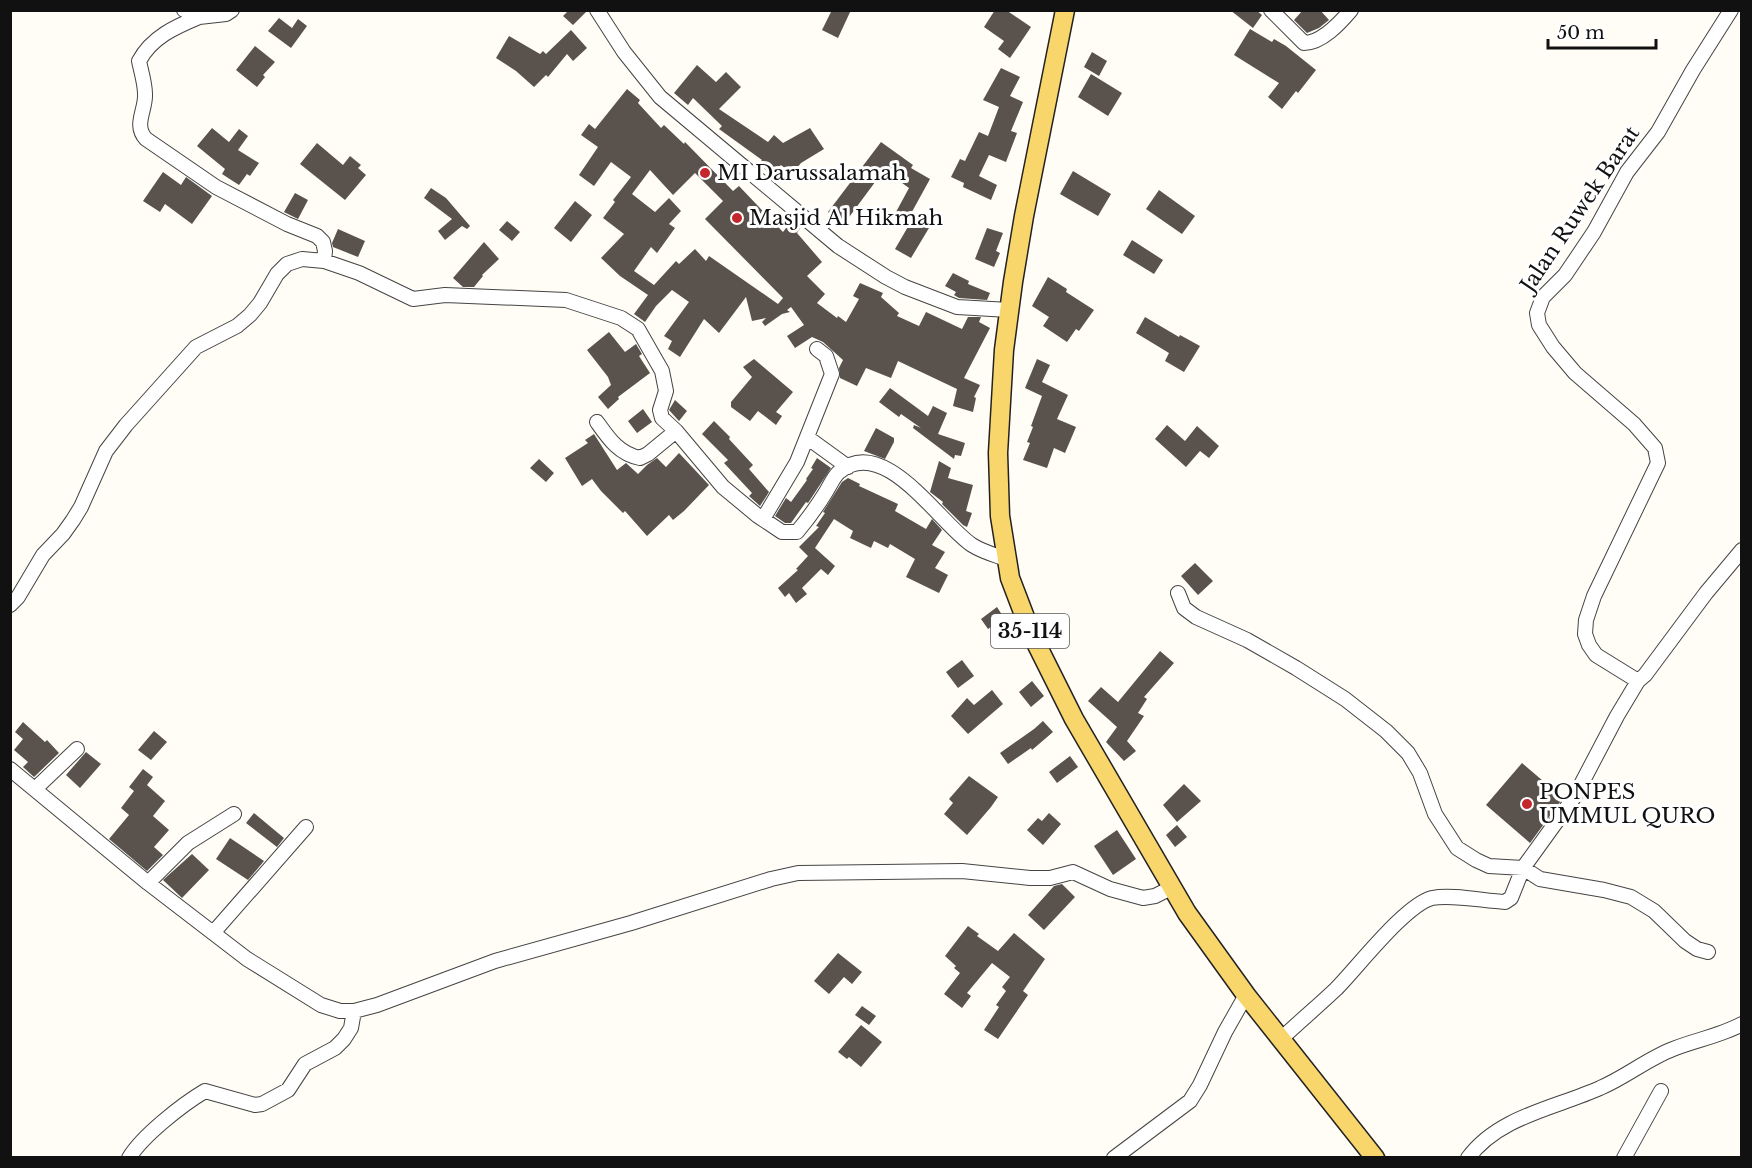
<svg xmlns="http://www.w3.org/2000/svg" width="1752" height="1168" viewBox="0 0 1752 1168" font-family="'Libre Baskerville',serif">
	<style>
		.building { fill: #5a524d; fill-rule: evenodd }
		.lines { fill: none; stroke-linecap: round; stroke-linejoin: round }
		.minor-casing { stroke: #444; stroke-width: 16 }
		.major-casing { stroke: #222; stroke-width: 21 }
		.minor { stroke: #fff; stroke-width: 14 }
		.major { stroke: #f9d66b; stroke-width: 18 }
		.poi-dot { fill: #c4262e; stroke: #fff; stroke-width: 2 }
		.labels { text-anchor: middle; dominant-baseline: central; stroke-width: 6; stroke-linejoin: round; paint-order: stroke }
		.shield { fill: #fff; stroke: #585858; stroke-width: 1.5 }
		.shield-label { font-size: 20px; font-weight: bold; fill: #111 }
		.poi-label { font-size: 21px; fill: #111; stroke: #fff; text-anchor: start }
		.street-label { font-size: 21px; fill: #111; stroke: #fff }
	</style>
	<rect width="100%" height="100%" fill="#fffdf5"/>
	<path class="building" d="M 569,10 L 588,10 L 573,25 L 563,16 Z
		M 832,10 L 851,10 L 838,38 L 822,30 Z
		M 995,10 L 1006,10 L 1031,27 L 1010,58 L 998,49 L 1004,41 L 984,27 Z
		M 1230,10 L 1256,10 L 1262,15 L 1253,28 Z
		M 1303,10 L 1320,10 L 1329,20 L 1319,28 L 1307,33 L 1294,20 Z
		M 279,18 L 292,28 L 298,19 L 307,26 L 291,48 L 268,31 Z
		M 1250,29 L 1272,42 L 1274,39 L 1286,46 L 1316,70 L 1298,93 L 1296,91 L 1282,109 L 1268,97 L 1279,83 L 1234,55 Z
		M 571,30 L 587,48 L 573,61 L 567,54 L 548,77 L 546,75 L 534,87 L 516,71 L 496,58 L 509,36 L 540,54 L 543,51 L 546,54 Z
		M 255,46 L 275,62 L 263,75 L 265,77 L 257,87 L 236,70 Z
		M 1092,52 L 1107,61 L 1099,76 L 1084,67 Z
		M 697,65 L 716,82 L 726,72 L 741,87 L 719,109 L 768,142 L 774,135 L 783,143 L 810,128 L 824,149 L 801,163 L 792,174 L 781,165 L 771,175 L 759,163 L 762,160 L 719,129 L 722,126 L 693,98 L 688,105 L 674,93 Z
		M 1001,68 L 1020,77 L 1010,96 L 1023,102 L 1011,131 L 1017,133 L 1006,162 L 989,155 L 979,176 L 997,185 L 991,200 L 963,187 L 964,183 L 951,177 L 960,159 L 965,161 L 979,132 L 988,136 L 999,107 L 983,100 Z
		M 1091,74 L 1122,93 L 1108,116 L 1078,97 Z
		M 627,89 L 640,100 L 638,103 L 661,128 L 664,125 L 684,144 L 685,142 L 733,191 L 739,186 L 783,232 L 792,220 L 801,227 L 797,233 L 822,262 L 807,276 L 825,294 L 817,303 L 837,318 L 838,316 L 846,322 L 859,299 L 853,296 L 860,283 L 883,293 L 881,297 L 899,313 L 897,316 L 919,326 L 926,312 L 962,329 L 968,317 L 981,317 L 979,322 L 990,328 L 964,378 L 980,385 L 974,397 L 976,398 L 973,412 L 953,406 L 957,389 L 898,361 L 891,378 L 866,368 L 857,386 L 840,378 L 839,368 L 843,360 L 823,342 L 812,337 L 795,348 L 787,336 L 804,325 L 791,307 L 787,310 L 790,312 L 782,314 L 765,326 L 762,322 L 766,318 L 752,321 L 746,297 L 719,333 L 704,319 L 680,357 L 668,349 L 672,341 L 664,336 L 689,302 L 672,290 L 656,306 L 645,322 L 634,314 L 648,295 L 620,276 L 601,258 L 624,234 L 603,218 L 615,202 L 613,200 L 631,177 L 611,162 L 594,186 L 579,175 L 598,147 L 581,135 L 589,124 L 595,129 ZM 650,170 L 673,195 L 695,173 L 723,201 L 705,219 L 783,298 L 778,304 L 709,256 L 706,261 L 695,249 L 679,264 L 676,261 L 654,285 L 634,271 L 651,247 L 657,253 L 675,228 L 669,224 L 681,211 L 669,198 L 655,212 L 632,194 Z
		M 212,128 L 229,142 L 239,129 L 248,136 L 238,150 L 259,163 L 250,176 L 247,174 L 239,185 L 222,174 L 225,169 L 197,146 Z
		M 881,142 L 913,165 L 911,168 L 930,179 L 908,219 L 896,212 L 909,188 L 884,170 L 844,224 L 828,212 Z
		M 317,143 L 343,165 L 350,156 L 361,165 L 358,168 L 366,175 L 345,200 L 300,164 Z
		M 1073,171 L 1111,194 L 1098,216 L 1060,194 Z
		M 163,172 L 181,185 L 186,177 L 212,196 L 192,224 L 165,204 L 160,212 L 143,201 Z
		M 431,188 L 446,198 L 470,226 L 467,229 L 462,226 L 445,240 L 438,231 L 452,219 L 424,198 Z
		M 1159,190 L 1195,216 L 1182,234 L 1146,209 Z
		M 295,193 L 308,200 L 298,219 L 284,212 Z
		M 575,201 L 592,215 L 571,242 L 554,228 Z
		M 916,213 L 932,223 L 911,258 L 895,249 Z
		M 507,221 L 520,232 L 512,241 L 499,230 Z
		M 987,228 L 1003,233 L 996,251 L 1000,253 L 994,267 L 975,259 Z
		M 338,229 L 365,241 L 358,257 L 333,247 L 332,243 Z
		M 1132,240 L 1163,260 L 1154,274 L 1123,255 Z
		M 484,242 L 499,259 L 482,275 L 483,276 L 474,287 L 463,287 L 453,278 Z
		M 953,273 L 969,281 L 968,284 L 990,293 L 987,300 L 959,298 L 954,295 L 956,292 L 945,286 Z
		M 1048,277 L 1067,289 L 1066,292 L 1094,310 L 1079,331 L 1076,329 L 1067,342 L 1043,326 L 1049,317 L 1032,306 Z
		M 1145,317 L 1179,337 L 1180,335 L 1200,346 L 1184,372 L 1165,361 L 1169,353 L 1136,333 Z
		M 609,332 L 625,352 L 636,344 L 642,354 L 639,356 L 650,373 L 618,397 L 619,399 L 608,409 L 598,397 L 611,385 L 608,377 L 587,350 Z
		M 754,359 L 793,392 L 776,412 L 782,416 L 776,425 L 758,411 L 750,421 L 731,407 L 731,402 L 752,377 L 743,367 Z
		M 1037,359 L 1050,365 L 1042,382 L 1068,395 L 1057,419 L 1076,427 L 1065,453 L 1054,448 L 1047,468 L 1023,460 L 1030,443 L 1027,442 L 1033,427 L 1031,426 L 1042,396 L 1025,388 Z
		M 890,388 L 928,416 L 933,406 L 947,413 L 938,434 L 965,443 L 961,456 L 955,455 L 954,459 L 913,428 L 914,425 L 921,428 L 901,414 L 899,417 L 879,402 Z
		M 675,400 L 687,411 L 679,421 L 669,410 Z
		M 643,409 L 652,422 L 637,433 L 628,421 Z
		M 714,421 L 730,437 L 729,439 L 753,465 L 749,469 L 769,492 L 760,506 L 749,496 L 752,493 L 724,463 L 728,460 L 702,434 Z
		M 1167,425 L 1185,441 L 1197,426 L 1219,446 L 1209,458 L 1200,451 L 1186,467 L 1155,439 Z
		M 876,428 L 894,438 L 894,442 L 885,459 L 864,451 Z
		M 594,434 L 617,470 L 626,463 L 638,474 L 647,465 L 657,458 L 666,467 L 679,453 L 709,485 L 684,511 L 673,520 L 669,515 L 647,536 L 625,511 L 623,513 L 601,491 L 592,479 L 582,486 L 565,458 L 588,443 L 585,440 Z
		M 817,458 L 831,468 L 808,503 L 806,502 L 791,523 L 785,523 L 775,516 L 786,498 L 791,502 L 807,480 L 806,479 L 813,469 L 811,468 Z
		M 539,459 L 554,473 L 546,482 L 530,468 Z
		M 939,461 L 951,468 L 948,478 L 973,485 L 966,511 L 972,513 L 967,527 L 963,525 L 942,504 L 943,502 L 930,492 Z
		M 848,478 L 860,484 L 859,486 L 898,504 L 895,511 L 926,529 L 932,519 L 942,530 L 932,545 L 945,552 L 935,568 L 948,575 L 939,593 L 906,577 L 915,559 L 890,544 L 888,548 L 874,541 L 871,548 L 850,538 L 853,531 L 834,519 L 815,548 L 835,566 L 828,575 L 821,569 L 802,588 L 807,594 L 796,603 L 789,593 L 785,597 L 778,588 L 798,570 L 796,569 L 808,556 L 799,547 L 819,527 L 816,526 L 825,513 L 823,512 L 842,482 Z
		M 1195,563 L 1213,581 L 1198,595 L 1181,576 Z
		M 997,607 L 1004,618 L 988,629 L 981,619 Z
		M 1160,651 L 1174,663 L 1144,697 L 1147,699 L 1138,713 L 1144,716 L 1127,741 L 1136,751 L 1124,761 L 1106,742 L 1117,727 L 1088,701 L 1101,687 L 1118,702 Z
		M 962,660 L 974,676 L 958,688 L 946,672 Z
		M 1032,681 L 1044,696 L 1031,707 L 1019,692 Z
		M 992,690 L 1003,704 L 968,734 L 951,716 L 967,698 L 974,705 Z
		M 1043,721 L 1053,732 L 1032,750 L 1031,748 L 1008,764 L 1000,753 L 1034,729 Z
		M 23,722 L 45,742 L 47,740 L 59,753 L 34,777 L 23,767 L 28,762 L 14,750 L 23,739 L 15,732 Z
		M 154,731 L 167,742 L 151,760 L 138,750 Z
		M 86,752 L 101,764 L 80,788 L 66,775 Z
		M 1070,756 L 1078,767 L 1057,783 L 1049,772 Z
		M 1522,763 L 1563,798 L 1530,843 L 1486,805 Z
		M 143,769 L 153,777 L 147,785 L 165,801 L 153,816 L 169,830 L 154,847 L 163,855 L 147,871 L 109,839 L 129,815 L 121,808 L 134,791 L 129,787 Z
		M 969,776 L 998,797 L 991,807 L 967,835 L 944,814 L 953,803 L 949,799 Z
		M 1184,784 L 1201,801 L 1177,822 L 1163,805 Z
		M 254,813 L 284,838 L 277,847 L 246,823 Z
		M 1049,813 L 1061,824 L 1043,845 L 1027,830 L 1038,818 L 1042,821 Z
		M 1177,825 L 1187,837 L 1175,847 L 1166,835 Z
		M 1117,830 L 1136,859 L 1113,875 L 1094,846 Z
		M 230,838 L 264,861 L 248,880 L 216,859 Z
		M 192,854 L 209,870 L 182,898 L 163,880 Z
		M 1062,884 L 1075,897 L 1044,930 L 1028,915 L 1054,886 Z
		M 968,926 L 979,934 L 977,936 L 998,951 L 1014,933 L 1045,959 L 1023,991 L 1028,995 L 998,1039 L 984,1030 L 999,1007 L 996,1005 L 1006,991 L 1002,987 L 1010,977 L 992,963 L 967,993 L 971,996 L 962,1008 L 944,994 L 960,973 L 954,968 L 956,966 L 945,956 Z
		M 838,953 L 862,972 L 852,984 L 844,977 L 829,994 L 814,981 Z
		M 862,1006 L 876,1016 L 869,1025 L 855,1015 Z
		M 861,1025 L 882,1042 L 861,1067 L 849,1057 L 847,1059 L 838,1052 Z"/>
	<g class="lines">
		<defs>
			<path id="minor" d="M 184,10 L 199,17 L 226,14 L 232,10
				M 597,10 L 624,52 L 660,97 L 838,246 L 886,277 L 905,287 L 957,307 L 1009,310
				M 1271,10 L 1304,43 C 1322,43 1340,23 1351,10
				M 199,17 C 175,27 152,37 139,61 C 141,71 145,83 145,94 C 146,110 133,125 146,139 L 216,187 L 287,224 L 317,236 L 323,242 L 325,251 L 324,261
				M 597,422 C 609,439 619,454 640,458 L 648,454 L 676,431
				M 808,438 L 848,467
				M 763,519 L 797,462 L 832,374 L 826,356 L 817,349
				M 1178,593 L 1184,608 L 1196,617 L 1247,640 L 1296,668 L 1345,699 L 1386,731 L 1408,753 L 1420,773 L 1435,814 L 1457,848 L 1476,860 L 1489,866 L 1523,868 L 1540,879 L 1604,890 L 1631,897 L 1654,911 L 1685,941 L 1697,949 L 1708,952
				M 10,605 L 18,597 L 43,555 L 63,534 L 73,520 L 81,507 L 106,451 L 126,425 L 196,347 L 237,326 L 250,315 L 260,303 L 277,274 L 287,264 L 302,259 L 324,261 L 359,273 L 413,299 L 445,295 L 566,300 L 621,318 L 638,329 L 662,371 L 666,391 L 660,410 L 662,418 L 676,431 L 723,487 L 758,516 L 782,532 L 797,532 C 807,520 816,508 824,495 C 829,488 833,477 839,472 C 884,433 940,524 972,545 C 983,552 995,555 1006,559
				M 1638,681 L 1645,675 L 1706,593 L 1742,550
				M 10,769 L 148,883 L 247,959 L 321,1005 L 340,1011 L 354,1011 L 377,1005 L 495,961 L 631,923 L 771,879 L 798,873 L 962,871 L 1030,878 L 1050,878 L 1073,872 L 1110,889 L 1143,898 L 1155,896 L 1171,888
				M 35,789 L 77,749
				M 148,883 L 188,843 L 234,814
				M 213,933 L 306,827
				M 1281,1039 C 1299,1022 1318,1006 1336,989 C 1357,968 1405,905 1432,898 C 1452,894 1484,901 1505,902 L 1511,898 L 1523,868 L 1575,796 L 1617,716 L 1638,681 L 1596,655 L 1589,645 L 1585,634 L 1586,620 L 1594,596 L 1658,463 L 1655,448 L 1634,424 L 1575,373 L 1553,347 L 1539,325 L 1537,313 L 1543,297 L 1565,275 L 1594,232 L 1627,172 L 1658,132 L 1693,70 L 1731,10
				M 129,1158 C 142,1136 183,1104 205,1091 L 255,1105 L 262,1104 L 288,1090 L 305,1064 L 335,1048 L 344,1039 L 351,1028 L 354,1011
				M 1114,1158 L 1190,1101 L 1200,1085 L 1225,1032 L 1246,995
				M 1468,1158 C 1499,1116 1556,1108 1600,1088 C 1626,1077 1647,1059 1673,1049 C 1695,1040 1720,1036 1742,1024
				M 1624,1158 L 1661,1091"/>
			<path id="major" d="M 1065,10 L 1024,216 L 1013,282 L 1004,350 L 998,453 L 1000,516 L 1010,578 L 1031,633 L 1074,719 L 1187,913 L 1246,995 L 1375,1158"/>
		</defs>
		<use href="#minor" class="minor-casing"/>
		<use href="#major" class="major-casing"/>
		<use href="#minor" class="minor"/>
		<use href="#major" class="major"/>
	</g>
	<g class="poi-dot">
		<circle cx="705" cy="173" r="6"/>
		<circle cx="737" cy="218" r="6"/>
		<circle cx="1527" cy="804" r="6"/>
	</g>
	<g class="labels">
		<rect class="shield" x="991" y="614" width="78" height="34" rx="4.5"/>
		<g class="shield-label">
			<text x="1030" y="631">35-114</text>
		</g>
		<g class="poi-label">
			<text x="717" y="173">MI Darussalamah</text>
			<text x="749" y="218">Masjid Al Hikmah</text>
			<text x="1539" y="792">PONPES<tspan x="1539" dy="24">UMMUL QURO</tspan></text>
		</g>
		<g class="street-label">
			<text transform="translate(1580 209) rotate(-56)">Jalan Ruwek Barat</text>
		</g>
	</g>
	<rect width="1752" height="1168" fill="none" stroke="#111111" stroke-width="24"/>
	<path d="M1548 39v9h108v-9" fill="none" stroke="#111111" stroke-width="3"/>
	<text x="1557" y="39" font-size="18" fill="#111111" stroke="#ffffff" stroke-width="4.5" paint-order="stroke">50 m</text>
</svg>
